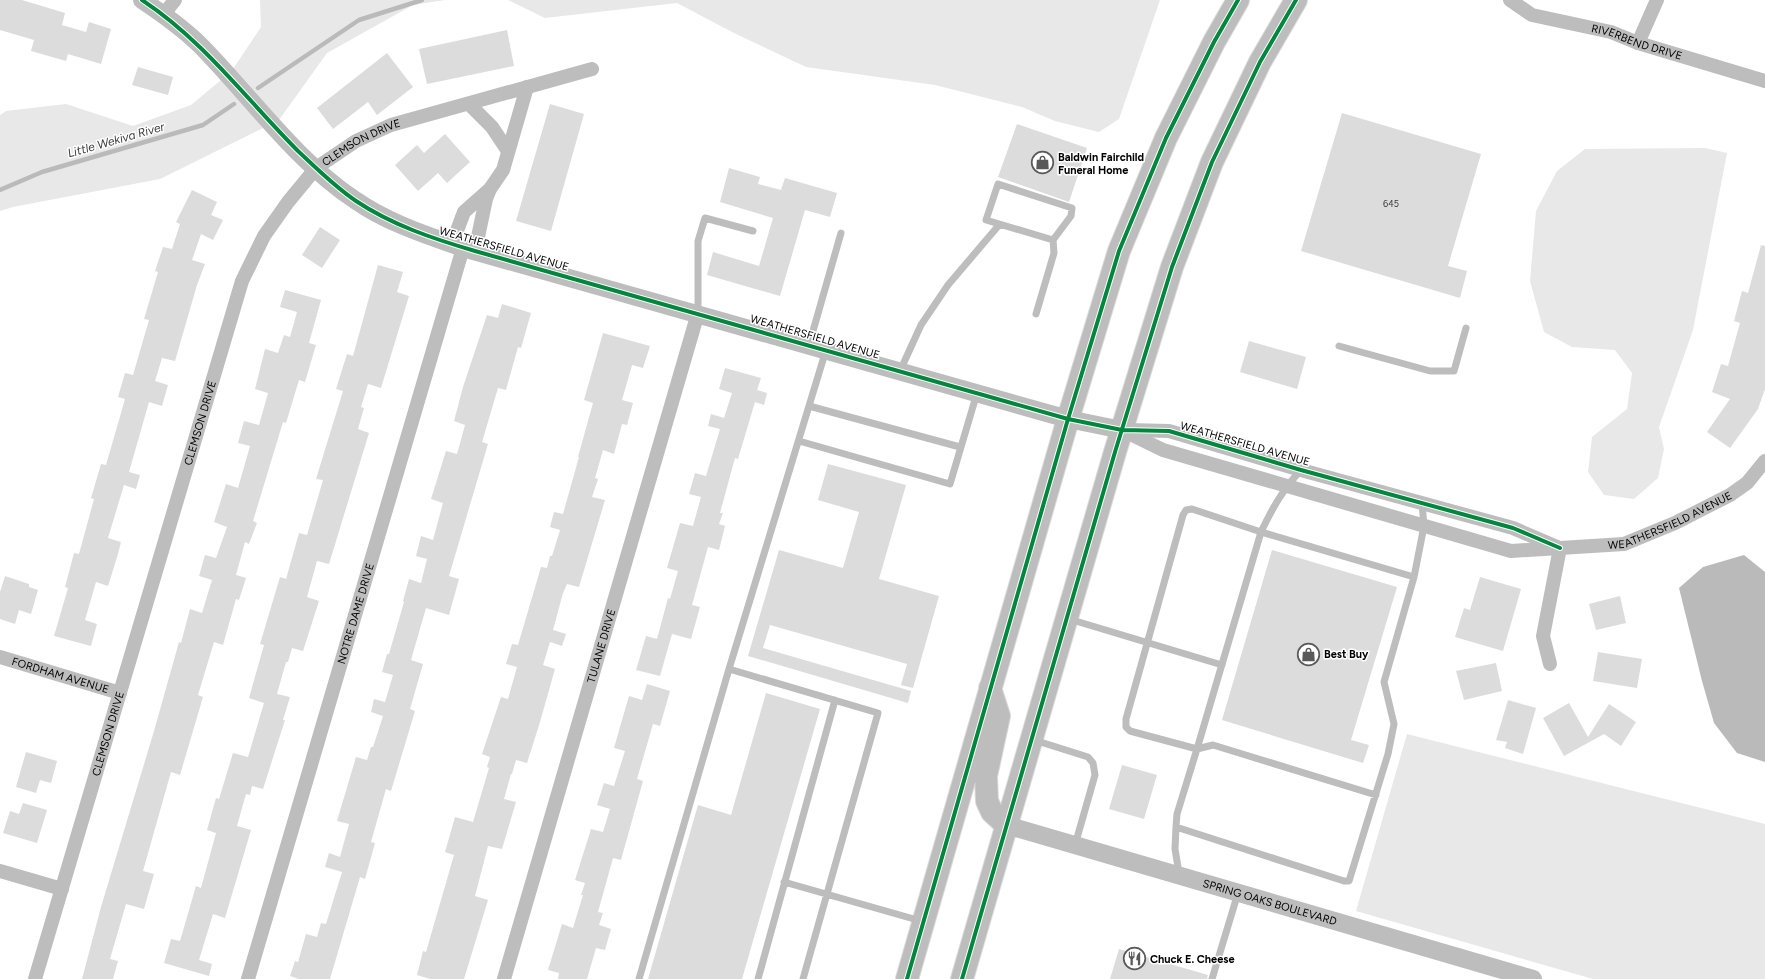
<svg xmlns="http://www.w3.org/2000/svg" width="1765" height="979" viewBox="0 0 1765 979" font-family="Figtree,sans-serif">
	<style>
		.green { fill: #e8e8e8 }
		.water { fill: #bababa }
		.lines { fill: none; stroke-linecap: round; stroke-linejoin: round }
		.stream { stroke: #bababa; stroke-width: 4.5 }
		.building { fill: #dcdcdc }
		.primary-casing { stroke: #dbdbdb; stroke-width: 24 }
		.service { stroke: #bdbdbd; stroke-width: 7 }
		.minor { stroke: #bdbdbd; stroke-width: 14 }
		.tertiary { stroke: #bdbdbd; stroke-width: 18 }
		.primary { stroke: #bdbdbd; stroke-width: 22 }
		.cycleway-casing { stroke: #fff; stroke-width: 6 }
		.cycleway { stroke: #00873e; stroke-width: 4 }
		.labels { text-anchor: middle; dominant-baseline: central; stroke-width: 3; stroke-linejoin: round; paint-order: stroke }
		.number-label { font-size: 9px; fill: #373737 }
		.street-label { font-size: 11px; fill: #000; stroke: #fff }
		.poi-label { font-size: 11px; font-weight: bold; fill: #000; stroke: #fff; text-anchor: start }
		.water-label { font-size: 12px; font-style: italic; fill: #3e3e3e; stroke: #fff }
	</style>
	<rect width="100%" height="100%" fill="#fff"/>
	<path class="green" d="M 260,0 L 445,0 L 413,5 L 327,53 L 279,120 L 233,69 L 261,27 Z
		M 508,0 L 1160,0 L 1119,119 L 1099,132 L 1055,121 L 1022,107 L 935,85 L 806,67 L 732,32 L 677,3 L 545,18 Z
		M 221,80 L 263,128 L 160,179 L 13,207 L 0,211 L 0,115 L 6,111 L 66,104 L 133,126 L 191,105 Z
		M 1705,148 L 1727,153 L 1693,330 L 1659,427 L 1664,449 L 1658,478 L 1634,499 L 1604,495 L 1588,472 L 1592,437 L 1627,409 L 1632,373 L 1615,350 L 1572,347 L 1544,332 L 1530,281 L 1536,211 L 1557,171 L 1585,149 Z
		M 1407,734 L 1765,824 L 1765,979 L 1593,979 L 1356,911 Z"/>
	<path class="water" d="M 1744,555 L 1765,572 L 1765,762 L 1737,753 L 1714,723 L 1702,681 L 1679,588 L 1703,567 Z"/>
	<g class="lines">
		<path class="stream" d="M 258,88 L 359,20 L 422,0
			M 0,190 L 42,172 L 203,125 L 234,104"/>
	</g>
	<path class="building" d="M 0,0 L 22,0 L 65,13 L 62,25 L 86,32 L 89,22 L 111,29 L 101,64 L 68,54 L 66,61 L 31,51 L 34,40 L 0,30 Z
		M 507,30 L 514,66 L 427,84 L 419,49 Z
		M 387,53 L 413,87 L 377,115 L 368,102 L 333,129 L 317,108 Z
		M 138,67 L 173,77 L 168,95 L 132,85 Z
		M 550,104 L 584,114 L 551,231 L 516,221 Z
		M 1342,113 L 1481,154 L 1448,266 L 1467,271 L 1460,298 L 1301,251 Z
		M 1017,124 L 1087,148 L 1069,202 L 998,177 Z
		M 445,134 L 470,162 L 447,183 L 438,173 L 418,191 L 395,165 L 417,145 L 424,153 Z
		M 729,168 L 760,177 L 758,184 L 781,190 L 785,178 L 837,193 L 830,217 L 805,210 L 780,296 L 707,275 L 713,252 L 759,266 L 773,218 L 720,202 Z
		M 192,190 L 217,202 L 211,215 L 223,220 L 213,240 L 201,234 L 192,260 L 205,264 L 197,285 L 175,361 L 162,358 L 155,381 L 168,385 L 162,406 L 149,402 L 129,472 L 140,475 L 136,489 L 124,485 L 108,538 L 121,542 L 118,554 L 108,586 L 96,582 L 85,620 L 97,624 L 91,646 L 54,636 L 68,588 L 65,587 L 74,553 L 79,554 L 94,499 L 91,498 L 101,464 L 106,465 L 125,399 L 118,397 L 125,373 L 133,375 L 149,320 L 144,319 L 158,272 L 155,271 L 163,247 L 172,249 L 180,224 L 176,222 Z
		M 320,227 L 340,240 L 322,268 L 302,255 Z
		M 1761,245 L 1765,246 L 1765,389 L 1758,409 L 1730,448 L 1707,432 L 1730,399 L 1712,392 L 1721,364 L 1728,366 L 1740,323 L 1734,321 L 1742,291 L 1748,293 Z
		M 378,265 L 403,272 L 397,292 L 409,296 L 381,388 L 368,384 L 361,407 L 364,408 L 358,429 L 369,433 L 329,564 L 317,561 L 307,597 L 319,601 L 303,651 L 292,648 L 288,662 L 286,662 L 277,694 L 290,697 L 283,720 L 285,720 L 263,789 L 252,786 L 250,795 L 246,794 L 237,826 L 251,830 L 225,918 L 213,914 L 199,960 L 212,964 L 209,976 L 164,963 L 171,939 L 180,941 L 196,886 L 201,888 L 216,833 L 207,830 L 216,798 L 219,799 L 233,753 L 248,757 L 264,703 L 249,698 L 264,645 L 260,644 L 280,577 L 286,579 L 299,533 L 307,535 L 323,480 L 316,479 L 343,391 L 336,389 L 347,354 L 353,356 Z
		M 285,290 L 321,300 L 309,343 L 316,345 L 305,382 L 299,380 L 286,423 L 283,422 L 253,521 L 257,523 L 249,544 L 245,542 L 236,575 L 246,578 L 239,600 L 236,599 L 223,645 L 214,642 L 198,695 L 203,697 L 180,775 L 171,772 L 143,871 L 154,874 L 144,909 L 126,904 L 110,959 L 118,961 L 113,979 L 82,979 L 101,907 L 154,731 L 179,642 L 181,643 L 190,609 L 202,613 L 212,580 L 199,576 L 205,555 L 216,558 L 227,527 L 214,522 L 226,484 L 238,488 L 250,446 L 238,443 L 244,421 L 259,425 L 268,393 L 255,389 L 265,349 L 278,353 L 284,335 L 290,337 L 297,312 L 280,307 Z
		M 502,304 L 531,313 L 521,348 L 518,347 L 506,390 L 498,388 L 482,442 L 488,444 L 449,576 L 459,579 L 449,615 L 426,608 L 411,660 L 423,664 L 410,709 L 415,711 L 391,791 L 386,789 L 371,842 L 375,843 L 365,879 L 360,877 L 330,979 L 299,979 L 290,976 L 295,961 L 298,962 L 306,934 L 317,937 L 321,923 L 326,924 L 342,872 L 325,867 L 329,853 L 340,857 L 349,824 L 337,821 L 356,757 L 367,760 L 371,747 L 373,747 L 383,716 L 371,712 L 374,699 L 385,702 L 393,675 L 382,672 L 387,654 L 389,654 L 404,602 L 403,601 L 409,579 L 421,583 L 427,559 L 416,556 L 421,536 L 433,540 L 440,514 L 443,503 L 431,499 L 446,451 L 457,454 L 465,425 L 454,421 L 463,387 L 487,315 L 498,318 Z
		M 603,333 L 650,346 L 643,368 L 632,365 L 622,400 L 633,403 L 627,425 L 622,424 L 614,454 L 603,450 L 595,478 L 598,479 L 592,497 L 605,500 L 579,587 L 567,584 L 563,593 L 553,630 L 566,634 L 562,646 L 550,642 L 543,665 L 555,669 L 540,722 L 527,763 L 516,760 L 512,774 L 511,774 L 504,799 L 516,802 L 502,849 L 488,846 L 475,896 L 488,900 L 464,979 L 430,979 L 417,975 L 423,951 L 426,952 L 454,855 L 445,852 L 455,817 L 473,822 L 489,768 L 487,767 L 490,757 L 482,754 L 501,697 L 508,699 L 517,667 L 506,664 L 512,644 L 518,645 L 541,567 L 547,568 L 550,556 L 552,556 L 560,530 L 550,527 L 554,512 L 563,514 L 579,457 L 578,457 L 593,403 L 584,400 Z
		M 1249,341 L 1306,357 L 1297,389 L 1240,372 Z
		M 725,368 L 761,378 L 757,390 L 767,393 L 764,405 L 755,402 L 738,459 L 735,458 L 720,513 L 723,513 L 719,524 L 725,526 L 719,550 L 708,547 L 692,605 L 700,607 L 691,639 L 672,634 L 660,676 L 636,670 L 646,636 L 657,639 L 668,598 L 670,599 L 678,571 L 667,568 L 680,523 L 693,526 L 701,497 L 689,494 L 695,473 L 706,476 L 720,429 L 708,426 L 711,414 L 724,418 L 732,393 L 719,389 Z
		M 828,464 L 906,485 L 879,579 L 939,596 L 913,688 L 901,685 L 907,664 L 770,625 L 763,648 L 911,691 L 908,703 L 748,656 L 779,550 L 843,568 L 859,512 L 818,500 Z
		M 1272,550 L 1397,587 L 1351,740 L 1369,745 L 1363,763 L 1222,720 Z
		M 5,576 L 29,584 L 29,587 L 38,590 L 31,614 L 19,610 L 15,624 L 0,619 L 0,592 Z
		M 1480,577 L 1521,589 L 1503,651 L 1455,637 L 1464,608 L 1470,610 Z
		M 1620,596 L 1626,623 L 1596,630 L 1589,604 Z
		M 1598,652 L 1642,659 L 1637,688 L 1593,681 Z
		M 1496,663 L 1502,691 L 1464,700 L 1456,671 Z
		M 647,684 L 670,691 L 660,726 L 653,724 L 637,779 L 643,781 L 621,860 L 613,858 L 598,912 L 603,913 L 599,925 L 611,929 L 605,950 L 596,948 L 587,979 L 558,979 L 559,973 L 548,970 L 562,924 L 573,928 L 583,895 L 581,895 L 585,883 L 575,880 L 591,829 L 603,832 L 610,809 L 597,805 L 604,783 L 614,786 L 625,751 L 614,748 L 620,727 L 629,696 L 642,700 Z
		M 766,693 L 820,709 L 742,979 L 648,979 L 698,805 L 731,815 Z
		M 1508,700 L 1536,708 L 1523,754 L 1505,748 L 1507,742 L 1496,740 Z
		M 1569,703 L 1588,737 L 1609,704 L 1636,722 L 1621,746 L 1604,734 L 1564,756 L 1543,718 Z
		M 26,752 L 57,761 L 51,783 L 40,780 L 36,793 L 16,787 Z
		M 1122,765 L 1157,775 L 1144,819 L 1109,809 Z
		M 23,803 L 47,810 L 37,843 L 3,833 L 10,811 L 19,814 Z
		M 1119,949 L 1208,975 L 1207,979 L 1110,979 Z"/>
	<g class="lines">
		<defs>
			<path id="primary" d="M 990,688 L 999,716 L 986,776 L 987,801 L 992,812 L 1006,825
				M 907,979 L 1068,419 L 1119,251 L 1166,138 L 1214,42 L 1238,0
				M 962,979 L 1115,452 L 1172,267 L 1212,162 L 1260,62 L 1296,0"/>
		</defs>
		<use href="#primary" class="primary-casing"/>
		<path class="service" d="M 698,313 L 698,241 L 705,218 L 753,231
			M 1036,314 L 1054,253 L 1053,240 L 1071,216 L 1072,208 L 998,184 L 986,220 L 1053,240
			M 809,345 L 841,233
			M 1339,346 L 1430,371 L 1454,371 L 1466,328
			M 900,371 L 921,325 L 948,285 L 999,225
			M 809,406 L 960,447
			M 799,441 L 950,484 L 977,393
			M 1301,470 C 1283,489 1272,509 1261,532 L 1192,509 L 1186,510 L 1183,515 L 1126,719 L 1126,727 L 1130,731 L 1197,749 L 1261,532 L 1414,577 L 1424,526 L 1422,503
			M 1069,619 L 1222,665
			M 729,669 L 826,350
			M 1034,740 L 1088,757 L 1093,763 L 1095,775 L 1075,845
			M 1176,827 L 1177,814 L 1197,749 L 1213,745 L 1376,795
			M 1179,873 L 1175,849 L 1176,827 L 1344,881 L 1349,881 L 1388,754 L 1394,724 L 1384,682 L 1414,577
			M 784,882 L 921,921
			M 639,979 L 729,669 L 878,713 L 803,979
			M 758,979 L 835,700
			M 1212,979 L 1238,893"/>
		<g class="minor">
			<path id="s1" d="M 1510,0 L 1532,15 L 1611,32 L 1638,43 L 1765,81"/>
			<path d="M 164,14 L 175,0"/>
			<path d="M 1638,43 L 1657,0"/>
			<path d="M 469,104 L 492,127 L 508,151"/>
			<path d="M 452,244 L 464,212 L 490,189"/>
			<path d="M 475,251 L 486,199 L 490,189 L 503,170 L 527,87"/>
			<path id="s2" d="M 1122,430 L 1163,450 L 1511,551 L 1624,544 L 1675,523 L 1730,495 L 1747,483 L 1765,461"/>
			<path d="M 1127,430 L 1169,431 L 1301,470 L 1513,528 L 1557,547"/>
			<path id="s3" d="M 0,657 L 120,693"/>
			<path d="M 1550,664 L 1543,636 L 1560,548"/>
			<path d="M 0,871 L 62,889"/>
			<path id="s4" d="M 35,979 L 242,281 L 264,236 L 288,202 L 316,168 L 356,141 L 391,125 L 592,69"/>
			<path id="s5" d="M 248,979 L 463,248"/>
			<path id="s6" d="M 504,979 L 698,313"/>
		</g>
		<g class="tertiary">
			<path d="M 142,0 C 163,14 184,29 201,46 C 251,97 296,161 355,200 C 388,223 426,235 463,248 L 1068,419 L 1122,430"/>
			<path id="s7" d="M 1006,825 L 1533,979"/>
		</g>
		<use href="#primary" class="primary"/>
		<defs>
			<path id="cycleway" d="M 142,0 C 203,40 247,100 298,151 C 316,168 335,187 356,201 C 392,225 434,239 475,251 L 1068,419 L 1122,430 L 1169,431 L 1301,470 L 1513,528 L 1560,548
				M 907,979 L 1068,419 L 1119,251 L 1166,138 L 1214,42 L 1238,0
				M 962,979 L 1115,452 L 1172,267 L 1212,162 L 1260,62 L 1296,0"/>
		</defs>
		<use href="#cycleway" class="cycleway-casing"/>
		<use href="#cycleway" class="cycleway"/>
	</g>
	<defs>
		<symbol id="shop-ring" viewBox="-11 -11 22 22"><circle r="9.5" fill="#fff" stroke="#595959" stroke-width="1.5"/><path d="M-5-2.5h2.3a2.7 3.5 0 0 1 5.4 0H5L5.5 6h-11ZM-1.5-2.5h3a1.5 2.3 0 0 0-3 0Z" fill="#595959"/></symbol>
		<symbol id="restaurant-ring" viewBox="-11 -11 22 22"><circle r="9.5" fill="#fff" stroke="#595959" stroke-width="1.5"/><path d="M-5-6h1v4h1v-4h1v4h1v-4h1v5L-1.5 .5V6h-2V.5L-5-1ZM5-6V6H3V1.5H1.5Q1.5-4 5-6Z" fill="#595959"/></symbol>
	</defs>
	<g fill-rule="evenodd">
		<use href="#shop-ring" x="1030" y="150" width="25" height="25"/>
		<use href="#shop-ring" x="1296" y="642" width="25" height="25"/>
		<use href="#restaurant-ring" x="1122" y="946" width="25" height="25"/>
	</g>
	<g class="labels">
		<g class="number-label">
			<text x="1391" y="203">645</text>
		</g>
		<g class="street-label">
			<text stroke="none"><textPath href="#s1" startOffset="135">RIVERBEND DRIVE</textPath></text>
			<text stroke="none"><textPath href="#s4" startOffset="916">CLEMSON DRIVE</textPath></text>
			<text transform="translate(504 249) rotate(16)">WEATHERSFIELD AVENUE</text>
			<text transform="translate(815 337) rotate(16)">WEATHERSFIELD AVENUE</text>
			<text stroke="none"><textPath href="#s4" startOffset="580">CLEMSON DRIVE</textPath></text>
			<text transform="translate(1245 444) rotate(16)">WEATHERSFIELD AVENUE</text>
			<text stroke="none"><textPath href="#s2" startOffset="572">WEATHERSFIELD AVENUE</textPath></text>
			<text stroke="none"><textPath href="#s5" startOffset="381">NOTRE DAME DRIVE</textPath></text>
			<text stroke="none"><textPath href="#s6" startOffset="347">TULANE DRIVE</textPath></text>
			<text stroke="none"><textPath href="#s3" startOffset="63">FORDHAM AVENUE</textPath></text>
			<text stroke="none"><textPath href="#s4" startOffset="256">CLEMSON DRIVE</textPath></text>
			<text stroke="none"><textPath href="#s7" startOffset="275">SPRING OAKS BOULEVARD</textPath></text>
		</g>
		<g class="poi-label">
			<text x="1058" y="157">Baldwin Fairchild<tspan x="1058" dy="13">Funeral Home</tspan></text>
			<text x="1324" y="654">Best Buy</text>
			<text x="1150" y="959">Chuck E. Cheese</text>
		</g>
		<g class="water-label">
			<text transform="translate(116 140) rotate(-16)">Little Wekiva River</text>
		</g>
	</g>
</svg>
